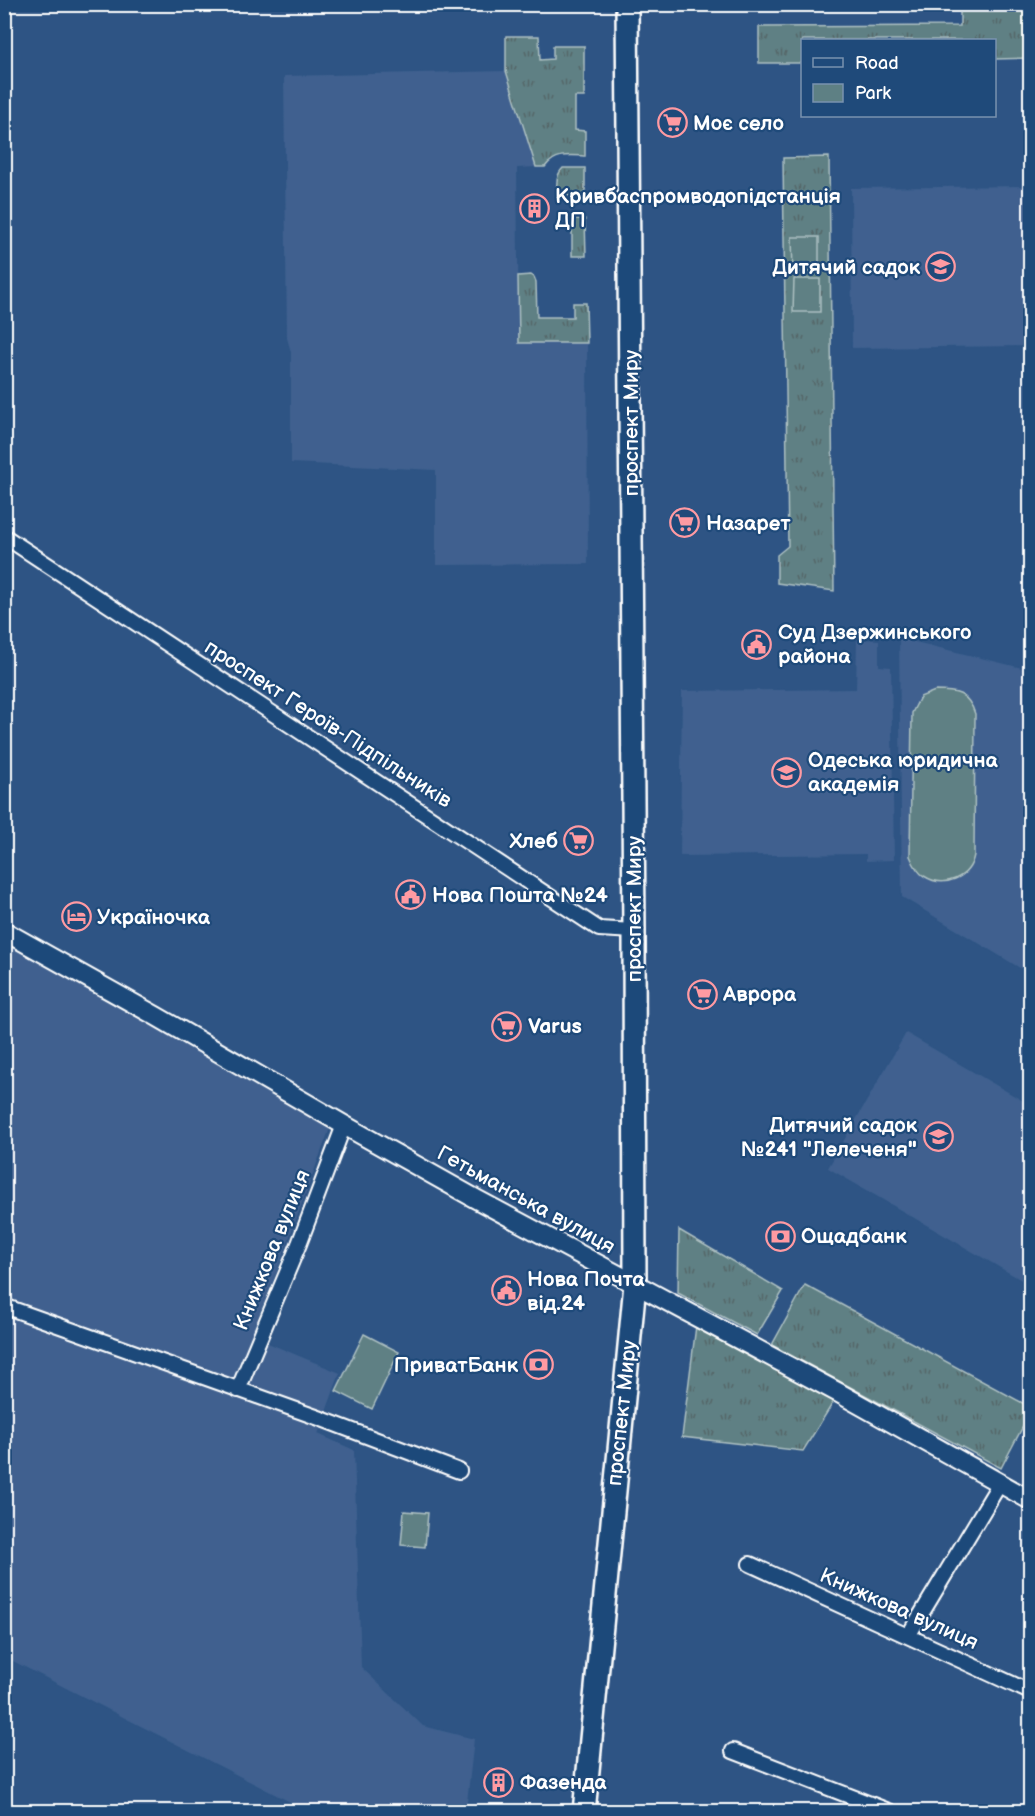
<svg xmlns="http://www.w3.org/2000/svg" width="1035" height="1816" viewBox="0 0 1035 1816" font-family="'Balsamiq Sans',sans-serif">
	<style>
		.built { fill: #3f618f }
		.grass { fill: url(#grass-tufts); stroke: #aec0c2; stroke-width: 1.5 }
		.park { fill: #5e8084; stroke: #aec0c2; stroke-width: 1.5 }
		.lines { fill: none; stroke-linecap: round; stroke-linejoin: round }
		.street-casing { stroke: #fff; stroke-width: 18 }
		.secondary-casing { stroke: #fff; stroke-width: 22 }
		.primary-casing { stroke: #fff; stroke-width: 26 }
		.street { stroke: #1f4a7a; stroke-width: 14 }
		.secondary { stroke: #1f4a7a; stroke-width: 18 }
		.primary { stroke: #1f4a7a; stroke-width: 21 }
		.labels { text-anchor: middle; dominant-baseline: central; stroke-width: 4.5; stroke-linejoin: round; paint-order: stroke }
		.poi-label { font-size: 21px; font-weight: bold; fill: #fff; stroke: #1f4a7a; text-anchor: start }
		.street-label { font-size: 21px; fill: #fff; stroke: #1f4a7a }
	</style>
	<defs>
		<pattern id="grass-tufts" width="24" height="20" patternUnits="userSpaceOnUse" patternTransform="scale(1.5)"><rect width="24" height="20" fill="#5e8084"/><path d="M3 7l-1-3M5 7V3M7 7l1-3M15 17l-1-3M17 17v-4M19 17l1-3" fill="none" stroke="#556668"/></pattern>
	</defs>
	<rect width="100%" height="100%" fill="#2e5484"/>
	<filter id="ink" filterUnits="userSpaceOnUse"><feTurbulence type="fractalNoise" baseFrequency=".0167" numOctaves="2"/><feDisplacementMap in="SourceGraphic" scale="12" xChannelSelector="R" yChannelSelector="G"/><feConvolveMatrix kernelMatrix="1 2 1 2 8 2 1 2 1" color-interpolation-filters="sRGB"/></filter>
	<g filter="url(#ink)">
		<path class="built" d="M 506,71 L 536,167 L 517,168 L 519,343 L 587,343 L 588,564 L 436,565 L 436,470 L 291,463 L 291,352 L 287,338 L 284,76 Z
			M 1030,186 L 1030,346 L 852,348 L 851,188 Z
			M 899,638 L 1030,670 L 1030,974 L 902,897 Z
			M 857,639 L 879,640 L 879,666 L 891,667 L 894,860 L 866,861 L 866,854 L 680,856 L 682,691 L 856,689 Z
			M 4,931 L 333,1120 L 280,1263 L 251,1336 L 340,1373 L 318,1434 L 354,1450 L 361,1667 L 423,1726 L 474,1739 L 466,1811 L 316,1812 L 302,1808 L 5,1657 Z
			M 906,1033 L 1030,1105 L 1030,1285 L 828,1168 Z"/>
		<path class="grass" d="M 960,5 L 1030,5 L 1030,58 L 995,59 L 994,40 L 802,40 L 802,63 L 759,63 L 759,27 L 960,26 Z
			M 506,36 L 539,36 L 540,60 L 553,59 L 553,46 L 584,46 L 584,97 L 575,97 L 575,130 L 585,131 L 585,156 C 569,155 555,153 545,167 L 536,167 L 506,71 Z
			M 829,157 L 834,591 L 777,583 L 777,555 L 788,546 L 783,158 Z
			M 563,168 L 585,168 L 585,195 L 557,196 C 557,185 555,176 563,168 Z
			M 572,219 L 585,219 L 586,256 L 572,256 Z
			M 531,275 L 534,277 L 536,282 L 537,317 L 573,317 L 573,303 L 586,303 L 587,343 L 519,343 L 518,276 Z
			M 679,1230 L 783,1291 L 757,1335 L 678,1293 Z
			M 805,1285 L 1030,1407 L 1030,1413 L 1001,1468 L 772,1345 Z
			M 697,1318 L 839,1393 L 803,1451 L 682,1437 Z"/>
		<path class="park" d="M 792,237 L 819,237 L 819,272 L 793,272 Z
			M 794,279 L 820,279 L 820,312 L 793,312 Z
			M 935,691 C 956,691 968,692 975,714 L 974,855 C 970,878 944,889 924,876 C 917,872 913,863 910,856 L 912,713 L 920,697 Z
			M 364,1334 L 399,1352 L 372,1409 L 336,1391 Z
			M 404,1511 L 428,1513 L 425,1547 L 401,1545 Z"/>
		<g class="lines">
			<defs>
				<path id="street" d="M 4,536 L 599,929 L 634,931
					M 4,1306 L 319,1418 L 459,1471
					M 238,1390 L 299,1244 L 344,1125
					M 750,1564 L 1030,1692
					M 908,1636 L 1000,1483
					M 733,1751 L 891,1812"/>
				<path id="secondary" d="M 4,931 L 156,1016 L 344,1125 L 476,1199 L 839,1393 L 1030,1500"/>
				<path id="primary" d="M 584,1812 L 635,1284 L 634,931 L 627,4"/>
			</defs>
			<use href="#street" class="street-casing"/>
			<use href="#secondary" class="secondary-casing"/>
			<use href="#primary" class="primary-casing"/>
			<use href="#street" class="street"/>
			<use href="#secondary" class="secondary"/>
			<use href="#primary" class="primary"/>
		</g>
	</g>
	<defs>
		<symbol id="supermarket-ring" viewBox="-11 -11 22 22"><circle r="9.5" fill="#1f4a7a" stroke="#ff9aa2" stroke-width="1.5"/><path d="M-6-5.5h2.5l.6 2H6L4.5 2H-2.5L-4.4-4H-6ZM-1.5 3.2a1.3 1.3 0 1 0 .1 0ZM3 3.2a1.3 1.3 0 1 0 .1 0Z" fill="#ff9aa2"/></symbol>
		<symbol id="building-ring" viewBox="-11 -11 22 22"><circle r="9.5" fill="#1f4a7a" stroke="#ff9aa2" stroke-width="1.5"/><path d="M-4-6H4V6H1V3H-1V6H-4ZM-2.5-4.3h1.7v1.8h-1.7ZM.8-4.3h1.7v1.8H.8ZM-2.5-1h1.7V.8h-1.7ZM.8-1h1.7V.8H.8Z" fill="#ff9aa2"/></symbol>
		<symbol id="school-ring" viewBox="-11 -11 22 22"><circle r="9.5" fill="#1f4a7a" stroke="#ff9aa2" stroke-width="1.5"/><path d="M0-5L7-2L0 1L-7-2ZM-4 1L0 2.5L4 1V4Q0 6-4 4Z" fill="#ff9aa2"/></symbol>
		<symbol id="civic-ring" viewBox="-11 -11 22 22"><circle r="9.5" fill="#1f4a7a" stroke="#ff9aa2" stroke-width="1.5"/><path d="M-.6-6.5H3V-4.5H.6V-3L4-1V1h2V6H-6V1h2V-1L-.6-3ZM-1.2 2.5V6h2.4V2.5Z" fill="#ff9aa2"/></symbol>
		<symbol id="university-ring" viewBox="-11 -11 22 22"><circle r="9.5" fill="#1f4a7a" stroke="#ff9aa2" stroke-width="1.5"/><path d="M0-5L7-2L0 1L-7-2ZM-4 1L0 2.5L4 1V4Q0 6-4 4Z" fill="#ff9aa2"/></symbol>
		<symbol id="hotel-ring" viewBox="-11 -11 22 22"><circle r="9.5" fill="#1f4a7a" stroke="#ff9aa2" stroke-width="1.5"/><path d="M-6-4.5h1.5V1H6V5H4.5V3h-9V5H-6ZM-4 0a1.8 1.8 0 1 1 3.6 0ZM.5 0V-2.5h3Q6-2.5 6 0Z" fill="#ff9aa2"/></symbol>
		<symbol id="bank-ring" viewBox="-11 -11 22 22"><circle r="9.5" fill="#1f4a7a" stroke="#ff9aa2" stroke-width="1.5"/><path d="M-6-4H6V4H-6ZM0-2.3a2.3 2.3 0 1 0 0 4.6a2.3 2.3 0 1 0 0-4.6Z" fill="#ff9aa2"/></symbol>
	</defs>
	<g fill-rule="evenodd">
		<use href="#supermarket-ring" x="656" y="106" width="33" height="33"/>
		<use href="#building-ring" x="518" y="192" width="33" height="33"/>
		<use href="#school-ring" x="924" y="250" width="33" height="33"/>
		<use href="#supermarket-ring" x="668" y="506" width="33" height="33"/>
		<use href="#civic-ring" x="740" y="628" width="33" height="33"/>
		<use href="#university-ring" x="770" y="756" width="33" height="33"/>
		<use href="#supermarket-ring" x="562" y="824" width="33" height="33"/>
		<use href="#civic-ring" x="394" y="878" width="33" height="33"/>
		<use href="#hotel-ring" x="60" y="900" width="33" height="33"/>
		<use href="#supermarket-ring" x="686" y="978" width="33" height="33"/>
		<use href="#supermarket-ring" x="490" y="1010" width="33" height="33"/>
		<use href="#school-ring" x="922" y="1120" width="33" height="33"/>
		<use href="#bank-ring" x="764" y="1220" width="33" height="33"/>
		<use href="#civic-ring" x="490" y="1274" width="33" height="33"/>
		<use href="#bank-ring" x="522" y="1348" width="33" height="33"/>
		<use href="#building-ring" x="482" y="1766" width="33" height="33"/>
	</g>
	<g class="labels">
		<g class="poi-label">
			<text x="693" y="123">Моє село</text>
			<text x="555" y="196">Кривбаспромводопідстанція<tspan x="555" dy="24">ДП</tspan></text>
			<text x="920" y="267" text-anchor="end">Дитячий садок</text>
			<text x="706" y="523">Назарет</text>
			<text x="778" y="632">Суд Дзержинського<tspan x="778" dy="24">района</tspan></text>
			<text x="808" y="760">Одеська юридична<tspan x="808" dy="24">академія</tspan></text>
			<text x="558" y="841" text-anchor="end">Хлеб</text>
			<text x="432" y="895">Нова Пошта №24</text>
			<text x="97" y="917">Україночка</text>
			<text x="723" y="994">Аврора</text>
			<text x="528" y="1026">Varus</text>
			<text x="917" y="1125" text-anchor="end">Дитячий садок<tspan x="917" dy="24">№241 "Лелеченя"</tspan></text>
			<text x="801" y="1236">Ощадбанк</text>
			<text x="527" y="1279">Нова Почта<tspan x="527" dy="24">від.24</tspan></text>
			<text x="518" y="1365" text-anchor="end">ПриватБанк</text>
			<text x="520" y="1782">Фазенда</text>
		</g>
		<g class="street-label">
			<text transform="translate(631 423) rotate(-90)">проспект Миру</text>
			<text transform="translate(328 724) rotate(33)">проспект Героїв-Підпільників</text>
			<text transform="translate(634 909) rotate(-90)">проспект Миру</text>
			<text transform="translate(526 1200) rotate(29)">Гетьманська вулиця</text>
			<text transform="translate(272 1250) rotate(-68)">Книжкова вулиця</text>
			<text transform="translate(622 1413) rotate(-84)">проспект Миру</text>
			<text transform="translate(899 1609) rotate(24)">Книжкова вулиця</text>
		</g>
	</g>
	<rect width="1035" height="1816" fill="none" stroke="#1f4a7a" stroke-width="24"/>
	<rect x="12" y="12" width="1011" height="1792" fill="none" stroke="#fff" stroke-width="2" filter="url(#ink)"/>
	<rect x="801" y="39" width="195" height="78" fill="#1f4a7a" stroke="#7992af" stroke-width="1.5"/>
	<rect x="813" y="58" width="30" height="9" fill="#1f4a7a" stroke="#7992af" stroke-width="1.5"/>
	<text x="855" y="69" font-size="18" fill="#ffffff">Road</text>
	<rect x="813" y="84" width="30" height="18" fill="#5e8084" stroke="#7992af" stroke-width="1.5"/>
	<text x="855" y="99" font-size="18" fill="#ffffff">Park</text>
</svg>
